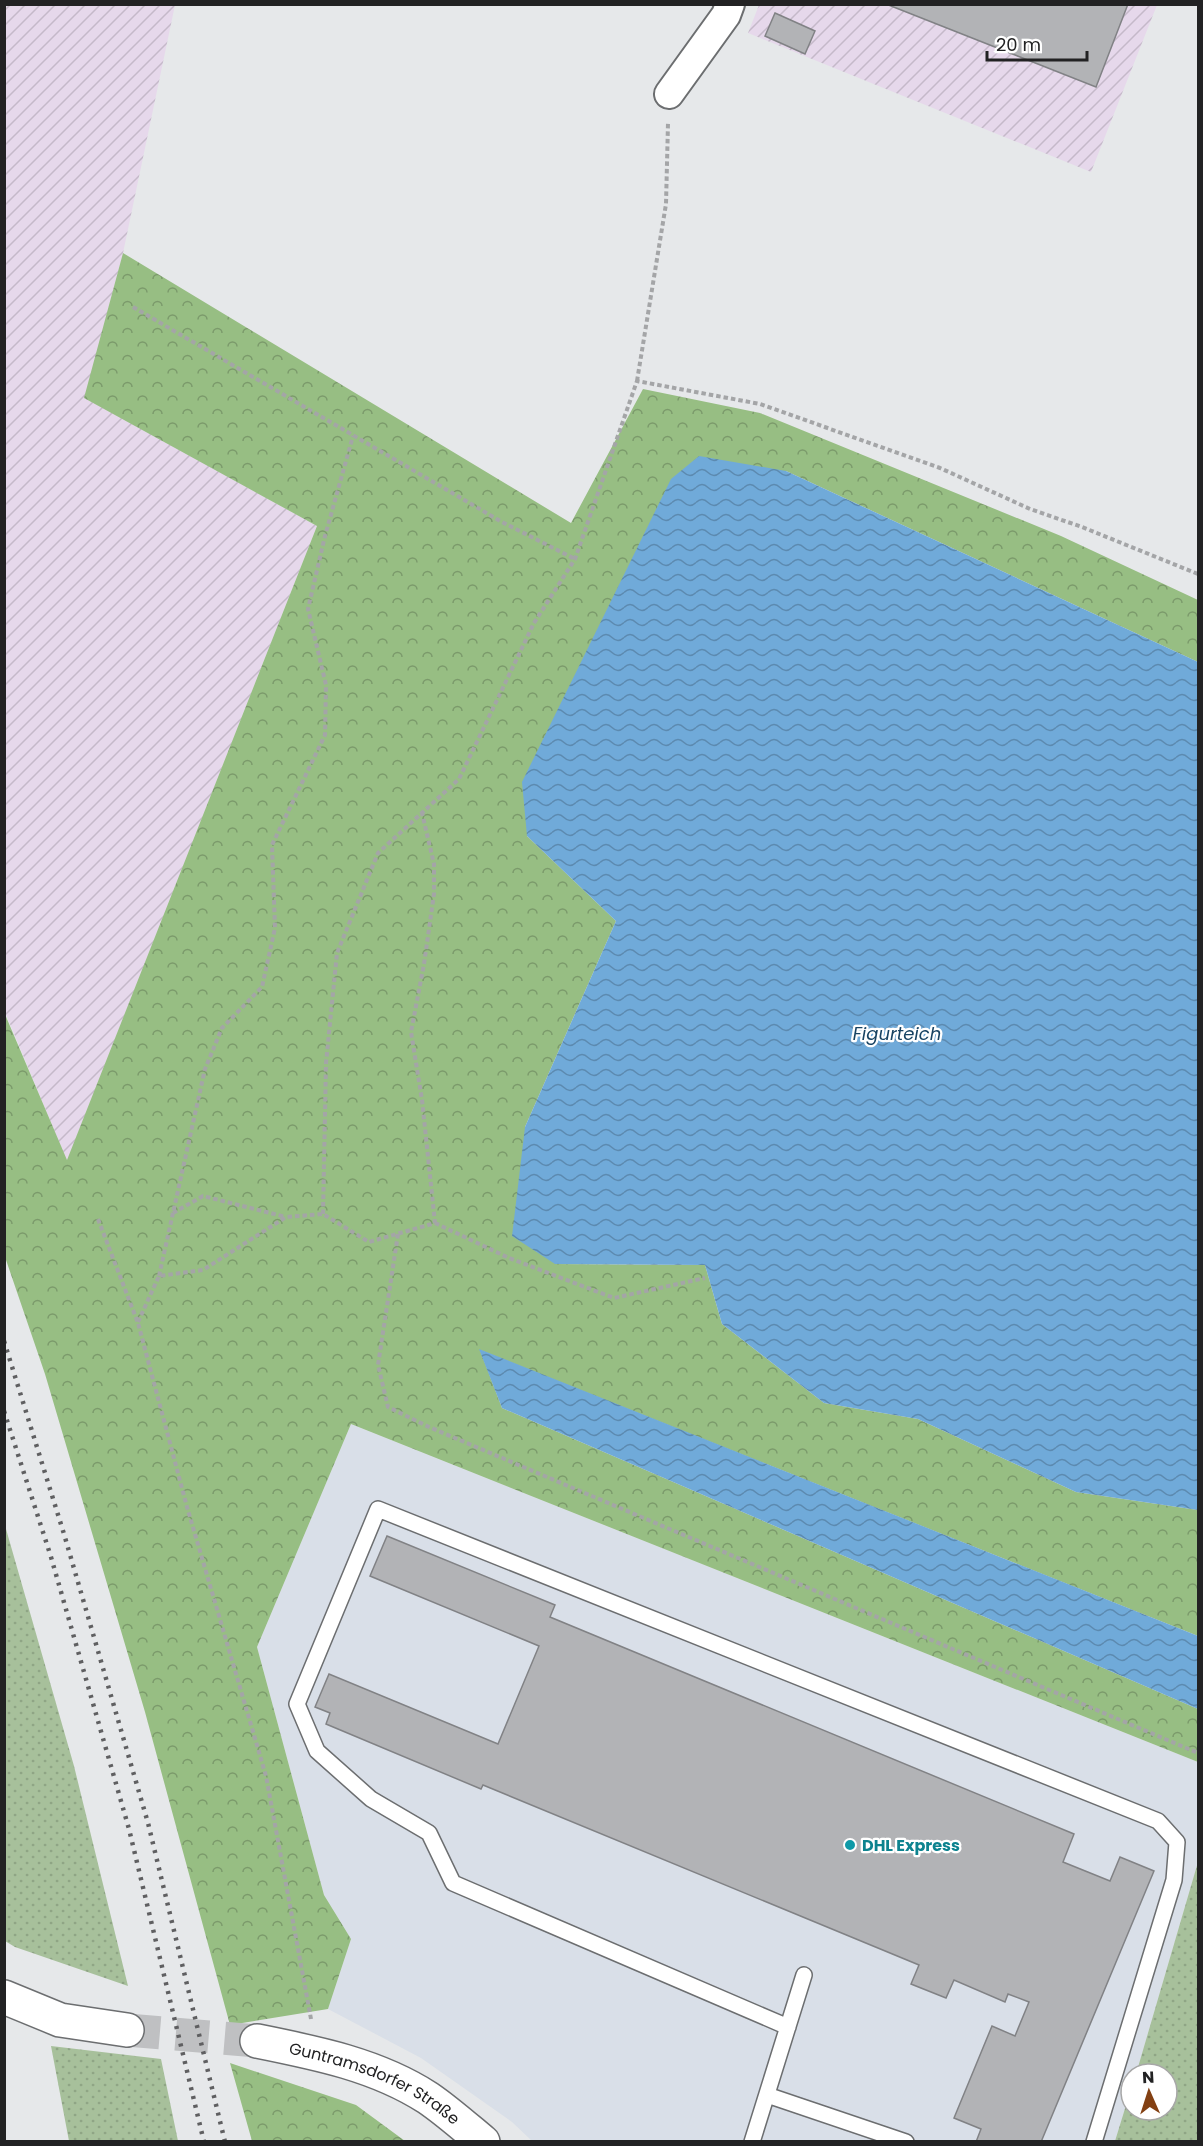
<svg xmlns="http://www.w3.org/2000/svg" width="1203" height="2146" viewBox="0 0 1203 2146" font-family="Poppins,sans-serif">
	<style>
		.built { fill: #d9dfe8 }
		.industrial { fill: url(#industrial-furrows) }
		.grass { fill: url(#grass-dots) }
		.forest { fill: url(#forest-crowns) }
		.water { fill: url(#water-waves) }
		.building { fill: #b2b3b6; stroke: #818285; stroke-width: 1.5 }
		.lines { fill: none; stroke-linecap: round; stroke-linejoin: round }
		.tertiary-tunnel { stroke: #bfc0c2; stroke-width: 33; stroke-dasharray: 33 16; stroke-linecap: butt }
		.service-casing { stroke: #6c6e70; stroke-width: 18 }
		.minor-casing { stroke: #6c6e70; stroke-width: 32 }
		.tertiary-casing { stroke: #6c6e70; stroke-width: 36 }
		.path { stroke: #a4a5a7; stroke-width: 4; stroke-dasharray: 4.5 3; stroke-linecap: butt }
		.service { stroke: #fff; stroke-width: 15 }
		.minor { stroke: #fff; stroke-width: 28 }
		.tertiary { stroke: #fff; stroke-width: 33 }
		.rail { stroke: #5f5f61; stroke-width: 4.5; stroke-dasharray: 3 6; stroke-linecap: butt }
		.culture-dot { fill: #0f9aa8; stroke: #fff; stroke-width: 2 }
		.labels { text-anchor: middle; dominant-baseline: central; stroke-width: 4.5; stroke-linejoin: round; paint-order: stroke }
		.culture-label { font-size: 16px; font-weight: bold; fill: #0d838f; stroke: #fff; text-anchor: start }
		.street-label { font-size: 16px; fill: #222223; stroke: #fff }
		.water-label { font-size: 18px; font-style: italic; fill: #174363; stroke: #fff }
	</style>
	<defs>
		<pattern id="industrial-furrows" width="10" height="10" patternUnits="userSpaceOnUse" patternTransform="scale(1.5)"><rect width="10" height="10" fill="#e6d8eb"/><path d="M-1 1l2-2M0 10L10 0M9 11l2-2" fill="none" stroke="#c5b9c9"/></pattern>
		<pattern id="grass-dots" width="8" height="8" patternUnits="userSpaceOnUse" patternTransform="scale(1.5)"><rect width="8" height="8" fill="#a7c09b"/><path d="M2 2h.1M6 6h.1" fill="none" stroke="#8fa585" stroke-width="1.8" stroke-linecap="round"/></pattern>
		<pattern id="forest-crowns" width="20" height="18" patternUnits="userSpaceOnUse" patternTransform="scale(1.5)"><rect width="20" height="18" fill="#97be83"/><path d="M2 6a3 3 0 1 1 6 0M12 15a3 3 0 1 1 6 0" fill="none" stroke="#7b9a6b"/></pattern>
		<pattern id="water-waves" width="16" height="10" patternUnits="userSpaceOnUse" patternTransform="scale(1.5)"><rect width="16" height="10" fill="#70aad9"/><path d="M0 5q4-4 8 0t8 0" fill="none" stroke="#5c8ab0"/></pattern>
	</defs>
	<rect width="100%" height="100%" fill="#e6e8ea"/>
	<path class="built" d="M 351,1424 L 1198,1762 L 1198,1862 L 1136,2074 L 1131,2074 L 1131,2089 L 1115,2141 L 532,2141 L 512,2122 L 421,2058 L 328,2009 L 351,1939 L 324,1895 L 257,1647 Z"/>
	<path class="industrial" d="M 4,5 L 175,5 L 123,253 L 85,398 L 317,526 L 67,1161 L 5,1012 Z
		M 759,5 L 1157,5 L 1091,172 L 748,33 Z"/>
	<path class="grass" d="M 4,1522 L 74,1766 L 128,1986 L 15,1947 L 5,1941 Z
		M 1198,1862 L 1198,2141 L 1115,2141 L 1131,2089 L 1131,2110 L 1167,2110 L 1167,2074 L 1136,2074 Z
		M 51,2046 L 161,2059 L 178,2141 L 69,2141 Z"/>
	<path class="forest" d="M 123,253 L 571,523 L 643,389 L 760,413 L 1061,536 L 1198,600 L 1198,662 L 786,471 L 527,836 L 616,921 L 525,1127 L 556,1264 L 705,1265 L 722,1324 L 824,1403 L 918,1419 L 1076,1492 L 1198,1510 L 1198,1636 L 480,1350 L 502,1408 L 1198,1709 L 1198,1762 L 351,1424 L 257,1647 L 324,1895 L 351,1939 L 328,2009 L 230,2025 L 145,1712 L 45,1374 L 5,1257 L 4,1012 L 67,1160 L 317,526 L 84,398 Z
		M 230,2063 L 356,2105 L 405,2141 L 252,2141 Z"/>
	<path class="water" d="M 699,456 L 786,471 L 1198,662 L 1198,1510 L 1076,1492 L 918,1419 L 824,1403 L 722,1324 L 705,1265 L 555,1264 L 512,1236 L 525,1127 L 616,921 L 527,836 L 522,782 L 671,479 Z
		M 479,1349 L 1198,1636 L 1198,1709 L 502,1408 Z"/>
	<path class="building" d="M 886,4 L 1128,4 L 1096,87 Z
		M 775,13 L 815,31 L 805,54 L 765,36 Z
		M 387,1536 L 555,1605 L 550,1617 L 1074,1834 L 1063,1862 L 1110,1881 L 1120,1857 L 1154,1871 L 1041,2142 L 976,2142 L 981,2129 L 954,2118 L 992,2026 L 1015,2036 L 1029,2002 L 1008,1994 L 1005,2002 L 954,1980 L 946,1998 L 911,1984 L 919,1965 L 483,1785 L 481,1789 L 326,1724 L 330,1713 L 315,1707 L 329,1674 L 498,1744 L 539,1646 L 370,1576 Z"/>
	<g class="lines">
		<path class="tertiary-tunnel" d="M 127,2030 L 257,2041"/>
		<defs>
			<path id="service" d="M 788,2027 L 453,1883 L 429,1833 L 371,1799 L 317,1751 L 297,1704 L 378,1509 L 1158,1821 L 1177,1842 L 1174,1880 L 1094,2142
				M 767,2095 L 906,2142
				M 752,2142 L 804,1975"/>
			<path id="minor" d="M 669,94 L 726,15 L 730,4"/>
			<g id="tertiary">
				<path d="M 4,1997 L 60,2020 L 127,2030"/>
				<path id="s1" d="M 257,2041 C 317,2053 377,2065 428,2098 C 447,2111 465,2127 483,2142"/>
			</g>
		</defs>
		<use href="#service" class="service-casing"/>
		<use href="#minor" class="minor-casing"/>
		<use href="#tertiary" class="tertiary-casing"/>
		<path class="path" d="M 133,307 L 502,522 L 575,559
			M 637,381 L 666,204 L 668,123
			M 173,1213 L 203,1196 L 286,1217
			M 323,1214 L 326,1063 L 337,953 L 378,853 L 459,779 L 534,623 L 575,559 L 637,381 L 760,404 L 940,468 L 1030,509 L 1082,527 L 1198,574
			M 98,1219 L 138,1323 L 187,1507 L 266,1776 L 311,2019
			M 435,1223 L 509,1258 L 614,1298 L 705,1278
			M 398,1234 L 378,1365 L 388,1407 L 429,1427 L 1198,1753
			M 159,1276 L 205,1069 L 222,1028 L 262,987 L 275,928 L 272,845 L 325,735 L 326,685 L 308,609 L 325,536 L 353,436
			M 138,1322 L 159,1276 L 203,1270 L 286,1217 L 323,1214 L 369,1242 L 435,1223 L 422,1100 L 411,1032 L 424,964 L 434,894 L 434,864 L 422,813"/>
		<use href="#service" class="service"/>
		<use href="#minor" class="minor"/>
		<use href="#tertiary" class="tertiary"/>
		<path class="rail" d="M 4,1341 L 64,1534 L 148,1823 L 225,2142
			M 4,1411 L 51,1557 L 129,1829 L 204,2142"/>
	</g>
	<circle class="culture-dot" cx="850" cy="1845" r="6"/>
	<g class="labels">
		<g class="culture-label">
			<text x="862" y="1845">DHL Express</text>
		</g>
		<g class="street-label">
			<text stroke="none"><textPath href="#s1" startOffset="126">Guntramsdorfer Straße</textPath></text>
		</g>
		<g class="water-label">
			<text x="897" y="1033">Figurteich</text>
		</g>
	</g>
	<rect width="1203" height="2146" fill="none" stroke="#222223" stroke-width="12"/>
	<g transform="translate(1149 2092) rotate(357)"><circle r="28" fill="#ffffff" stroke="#a7a7a7" stroke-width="1.5"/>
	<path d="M0-4.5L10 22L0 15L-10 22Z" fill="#834013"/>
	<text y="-9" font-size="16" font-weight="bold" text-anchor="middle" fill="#222223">N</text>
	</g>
	<path d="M987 51v9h100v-9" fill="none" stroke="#222223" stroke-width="3"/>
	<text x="996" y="51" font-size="18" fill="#222223" stroke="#ffffff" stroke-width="4.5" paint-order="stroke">20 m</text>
</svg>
